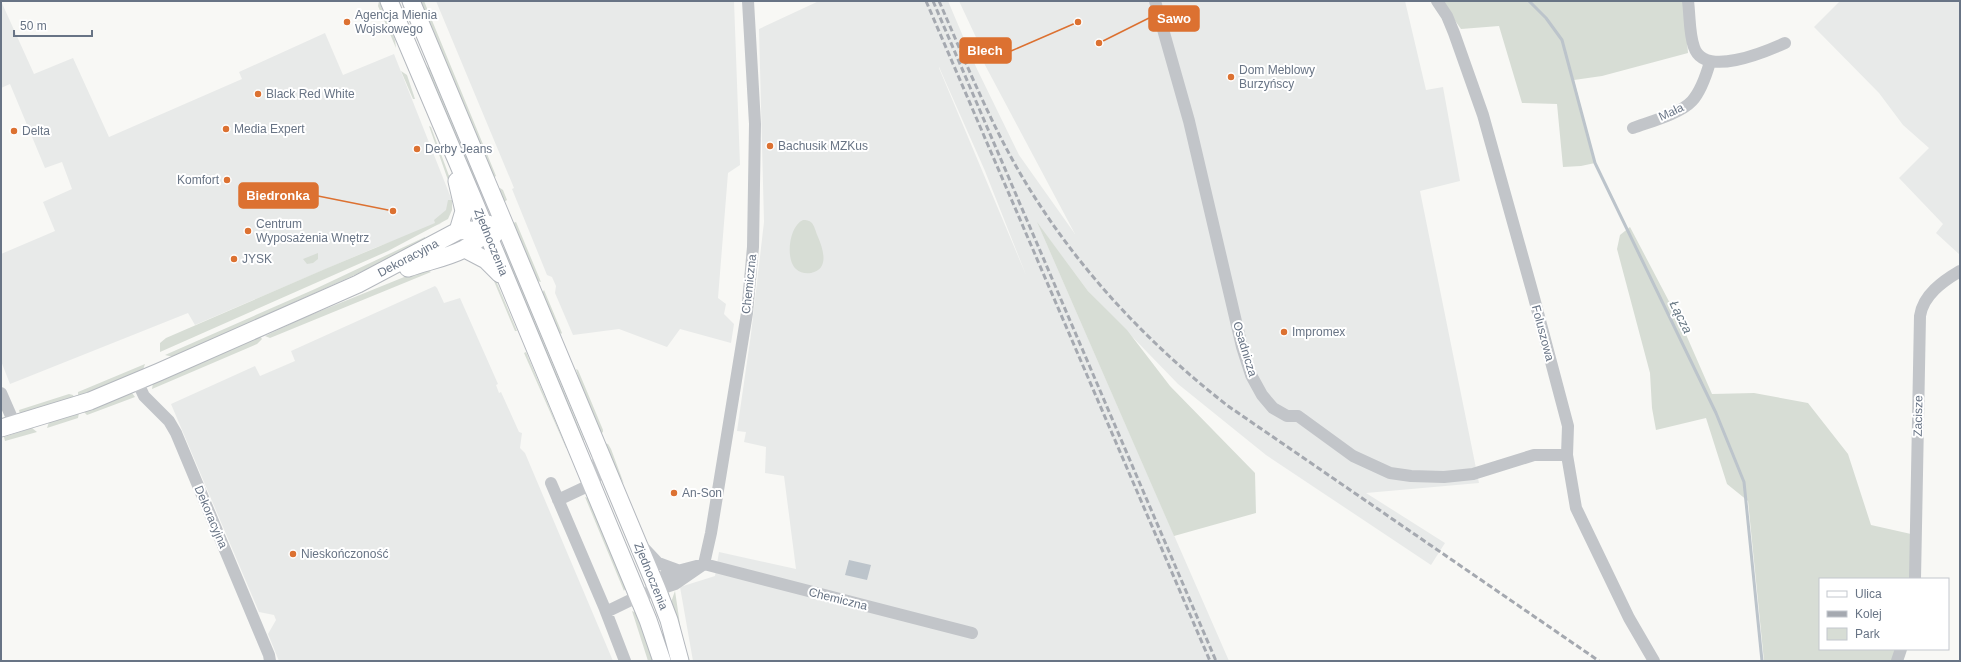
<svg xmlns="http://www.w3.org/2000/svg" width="1961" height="662" viewBox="0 0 1961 662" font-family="Helvetica,sans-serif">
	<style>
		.built { fill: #e8eae9; fill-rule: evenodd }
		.green { fill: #d7ddd5 }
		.water { fill: #bcc4cb }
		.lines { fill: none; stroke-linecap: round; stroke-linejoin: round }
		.stream { stroke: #bcc4cb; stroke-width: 3 }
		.secondary-casing { stroke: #b4b8be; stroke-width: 19 }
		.street { stroke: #c2c5c9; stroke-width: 12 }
		.secondary { stroke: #fff; stroke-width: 17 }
		.rail { stroke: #a5a9b0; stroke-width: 3; stroke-dasharray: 6 3; stroke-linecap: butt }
		.poi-dot { fill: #dc7131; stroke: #fff; stroke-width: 1.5 }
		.labels { text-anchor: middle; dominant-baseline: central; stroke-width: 4; stroke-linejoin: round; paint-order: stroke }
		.poi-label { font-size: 12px; fill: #687485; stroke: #fff; text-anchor: start }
		.street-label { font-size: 12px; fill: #687485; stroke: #fff }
		.water-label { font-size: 13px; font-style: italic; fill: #647581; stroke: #fff }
		.leader { fill: none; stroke: #dc7131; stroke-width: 1.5 }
		.callout-dot { fill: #dc7131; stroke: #fff; stroke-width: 1.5 }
		.callout { fill: #dc7131; stroke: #dc7131; stroke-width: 1.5 }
		.callout-label { font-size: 13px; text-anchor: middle; font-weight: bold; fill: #fff }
	</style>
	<rect width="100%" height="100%" fill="#f8f8f5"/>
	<path class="built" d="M 1,1 L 34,74 L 73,58 L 109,137 L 242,79 L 239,72 L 325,33 L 343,75 L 394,54 L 451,198 L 451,211 L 440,224 L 377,247 L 195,325 L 188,313 L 10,384 L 1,361 L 1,254 L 55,231 L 43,202 L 72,189 L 62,162 L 45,168 L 10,84 L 1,88 Z
		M 436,1 L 734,1 L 740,165 L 728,173 L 718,298 L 726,304 L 724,314 L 734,324 L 731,343 L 680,329 L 667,347 L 619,329 L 573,335 L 555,293 L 556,286 L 552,277 L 547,275 L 512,189 L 514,188 Z
		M 819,1 L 948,1 L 976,67 L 1019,155 L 1075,234 L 985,65 L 980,53 L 981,48 L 959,1 L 1405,1 L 1426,90 L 1443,87 L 1460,181 L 1420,191 L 1479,483 L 1366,493 L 1445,543 L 1431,565 L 1266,455 L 1178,384 L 1088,291 L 1038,224 L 1229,661 L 693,661 L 680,587 L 715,576 L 719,552 L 796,569 L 784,476 L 765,473 L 766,447 L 744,442 L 746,432 L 737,431 L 751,334 L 764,222 L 759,29 ZM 939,67 L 985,171 L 1026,275 L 939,68 Z
		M 1840,1 L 1960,1 L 1960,255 L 1936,233 L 1943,224 L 1899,178 L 1929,148 L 1903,125 L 1879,93 L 1814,27 Z
		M 435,286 L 437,288 L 444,303 L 460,298 L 498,384 L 496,385 L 499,393 L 501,392 L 519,432 L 522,433 L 520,448 L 525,453 L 613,661 L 279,661 L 268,634 L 276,620 L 274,615 L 259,612 L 171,404 L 255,366 L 260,376 L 295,361 L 291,351 Z"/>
	<path class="green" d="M 379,1 L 395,40 L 396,48 L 378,6 Z
		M 418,1 L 424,1 L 494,171 L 496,176 L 493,178 Z
		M 1441,1 L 1684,1 L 1688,53 L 1602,76 L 1574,80 L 1595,163 L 1581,166 L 1563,167 L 1557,104 L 1522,103 L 1499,26 L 1461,29 Z
		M 423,62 L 429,68 L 478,185 L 475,186 Z
		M 401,71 L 407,75 L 415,99 L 413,99 Z
		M 429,126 L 431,127 L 455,192 L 449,183 Z
		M 500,188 L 503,190 L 507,200 L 504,202 L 513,223 L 516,222 L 541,282 L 537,281 L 496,189 Z
		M 448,200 L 452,200 L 452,210 L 448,219 L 388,251 L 160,352 L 160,343 L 166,338 L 325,269 L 435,223 L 434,220 L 446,210 Z
		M 803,220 C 806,220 809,220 812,223 C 815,227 816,233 818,237 C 823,249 830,269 811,273 C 806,274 800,273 796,269 C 785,259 789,226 803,220 Z
		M 1037,222 L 1088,291 L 1127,330 L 1170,386 L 1255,473 L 1256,513 L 1174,536 Z
		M 1630,227 L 1684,330 L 1712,394 L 1754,393 L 1808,403 L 1848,454 L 1871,525 L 1911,534 L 1911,579 L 1820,579 L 1820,649 L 1898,649 L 1894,661 L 1764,661 L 1748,501 L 1727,484 L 1706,418 L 1656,430 L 1652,408 L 1650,373 L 1617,249 L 1620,235 Z
		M 425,237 L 425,241 L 421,245 L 173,357 L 165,355 L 315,289 Z
		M 500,243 L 506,251 L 584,440 L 580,442 Z
		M 318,253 L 318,259 L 313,263 L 307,264 L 303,259 Z
		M 428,270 L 431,272 L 270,338 L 265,336 L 303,318 L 419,271 Z
		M 491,274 L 494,276 L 517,331 L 515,331 Z
		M 544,290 L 562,333 L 561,334 L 551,321 L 542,293 Z
		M 260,336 L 262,339 L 257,344 L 152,389 L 153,383 Z
		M 526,352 L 566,447 L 566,448 L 524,353 Z
		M 145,364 L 143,370 L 137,374 L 78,396 L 78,392 Z
		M 576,369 L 578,370 L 603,430 L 603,432 L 599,435 L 585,401 Z
		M 132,393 L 135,397 L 87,415 L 84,412 Z
		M 69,394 L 73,395 L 74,398 L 20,414 L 19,410 Z
		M 79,413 L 78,418 L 47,428 L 49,422 Z
		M 32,428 L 37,432 L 5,441 L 4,437 Z
		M 604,443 L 608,444 L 611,449 L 624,484 L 608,456 Z
		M 585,497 L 591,499 L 627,585 L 624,591 Z
		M 675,591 L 681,631 L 689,661 L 687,661 L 670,605 Z
		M 632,611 L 637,613 L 656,661 L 648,661 Z"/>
	<path class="water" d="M 849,560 L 871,565 L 867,580 L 845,575 Z"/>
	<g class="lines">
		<path class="stream" d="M 1529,1 L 1546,18 L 1562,40 L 1595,163 L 1716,413 L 1744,482 L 1762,661"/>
		<defs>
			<path id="secondary" d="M 389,1 L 471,194 L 648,620 L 662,661
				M 411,1 L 657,589 L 669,620 L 680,661
				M 457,181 L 464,211 L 458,231
				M 465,249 L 486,260 L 500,274
				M 408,268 C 435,258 477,254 488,224
				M 1,428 L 90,401 L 159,372 L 358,284 L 458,231 C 471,229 482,229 494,235"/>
		</defs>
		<use href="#secondary" class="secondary-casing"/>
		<path class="street" d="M 1155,1 L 1189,121 L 1242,347 L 1251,375 L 1262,395 L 1273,408 L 1287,416 L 1298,416 L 1353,456 L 1390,473 L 1411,476 L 1444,477 L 1473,474 L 1534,455 L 1567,455
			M 1437,1 L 1447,16 L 1454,33 L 1483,115 L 1533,294 L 1568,426 L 1567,455 L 1576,508 L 1629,618 L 1654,661
			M 1688,1 C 1690,16 1689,33 1694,47 C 1704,78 1765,52 1785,43
			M 1633,128 C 1649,122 1680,114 1692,101 C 1701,91 1706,76 1710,62
			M 137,381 L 144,396 L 169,421 L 176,433 L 269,655 L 270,661
			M 1,393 L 15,425
			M 551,483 L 605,609 L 625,661
			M 558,500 L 592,484 C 599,476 599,465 598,454
			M 643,547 L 658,563 L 677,570
			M 1915,579 L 1920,316 C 1923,295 1943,281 1960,271
			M 651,589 L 664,576 L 670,573 L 704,564 L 972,633
			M 606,612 L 639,596 L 675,584 L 704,564 L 711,533 L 747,313 L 753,247 L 755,124 L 748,1
			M 1897,661 L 1901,649"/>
		<use href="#secondary" class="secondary"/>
		<path class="rail" d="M 926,1 L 1210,661
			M 933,1 L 1216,661
			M 939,1 C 960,49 980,98 1004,144 C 1058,248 1137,335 1228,406 L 1599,661"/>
	</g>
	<g class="poi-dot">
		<circle cx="347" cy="22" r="4"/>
		<circle cx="1231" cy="77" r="4"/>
		<circle cx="258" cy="94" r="4"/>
		<circle cx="226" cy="129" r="4"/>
		<circle cx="14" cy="131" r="4"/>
		<circle cx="770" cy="146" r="4"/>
		<circle cx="417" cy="149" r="4"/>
		<circle cx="227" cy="180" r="4"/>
		<circle cx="248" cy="231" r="4"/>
		<circle cx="234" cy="259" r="4"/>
		<circle cx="1284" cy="332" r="4"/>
		<circle cx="674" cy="493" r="4"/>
		<circle cx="293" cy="554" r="4"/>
	</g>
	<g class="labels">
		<g class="poi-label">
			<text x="355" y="15">Agencja Mienia<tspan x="355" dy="14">Wojskowego</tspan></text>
			<text x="1239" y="70">Dom Meblowy<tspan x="1239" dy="14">Burzyńscy</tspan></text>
			<text x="266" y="94">Black Red White</text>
			<text x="234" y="129">Media Expert</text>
			<text x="22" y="131">Delta</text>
			<text x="778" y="146">Bachusik MZKus</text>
			<text x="425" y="149">Derby Jeans</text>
			<text x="219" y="180" text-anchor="end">Komfort</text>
			<text x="256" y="224">Centrum<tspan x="256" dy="14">Wyposażenia Wnętrz</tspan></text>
			<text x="242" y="259">JYSK</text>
			<text x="1292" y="332">Impromex</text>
			<text x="682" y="493">An-Son</text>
			<text x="301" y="554">Nieskończoność</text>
		</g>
		<g class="street-label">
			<text transform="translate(1671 112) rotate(-25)">Mała</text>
			<text transform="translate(491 242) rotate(68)">Zjednoczenia</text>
			<text transform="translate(408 258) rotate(-28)">Dekoracyjna</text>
			<text transform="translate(749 284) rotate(-84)">Chemiczna</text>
			<text transform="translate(1543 333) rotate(75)">Foluszowa</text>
			<text transform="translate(1245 349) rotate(73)">Osadnicza</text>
			<text transform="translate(1918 416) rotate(-89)">Zacisze</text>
			<text transform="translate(211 517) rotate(67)">Dekoracyjna</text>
			<text transform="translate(651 576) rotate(68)">Zjednoczenia</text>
			<text transform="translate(838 599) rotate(14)">Chemiczna</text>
		</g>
		<g class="water-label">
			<text transform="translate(1681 317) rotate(64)">Łącza</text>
		</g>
	</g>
	<path class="leader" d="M1099 43L1149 18M1078 22L1011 51M393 211L318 196"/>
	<g class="callout-dot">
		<circle cx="1099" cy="43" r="4"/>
		<circle cx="1078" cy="22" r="4"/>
		<circle cx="393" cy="211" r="4"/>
	</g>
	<g class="callout">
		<rect x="1149" y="6" width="50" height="25" rx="4"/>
		<rect x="960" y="38" width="51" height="25" rx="4"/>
		<rect x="239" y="183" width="79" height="25" rx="4"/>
	</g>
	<g class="callout-label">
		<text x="1174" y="23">Sawo</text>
		<text x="985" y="55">Blech</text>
		<text x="278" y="200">Biedronka</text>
	</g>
	<rect width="1961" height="662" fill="none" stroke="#687485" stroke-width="4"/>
	<rect x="1819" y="578" width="130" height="72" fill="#ffffff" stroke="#c3c7ce"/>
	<rect x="1827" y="591" width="20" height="6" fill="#ffffff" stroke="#c3c7ce"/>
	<text x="1855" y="598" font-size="12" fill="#687485">Ulica</text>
	<rect x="1827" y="611" width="20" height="6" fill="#a5a9b0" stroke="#c3c7ce"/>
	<text x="1855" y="618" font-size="12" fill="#687485">Kolej</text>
	<rect x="1827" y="628" width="20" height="12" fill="#d7ddd5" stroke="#c3c7ce"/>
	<text x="1855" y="638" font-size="12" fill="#687485">Park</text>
	<path d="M14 30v6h78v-6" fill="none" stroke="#687485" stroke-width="2"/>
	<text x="20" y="30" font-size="12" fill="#687485" stroke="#ffffff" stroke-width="3" paint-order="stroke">50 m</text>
</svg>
